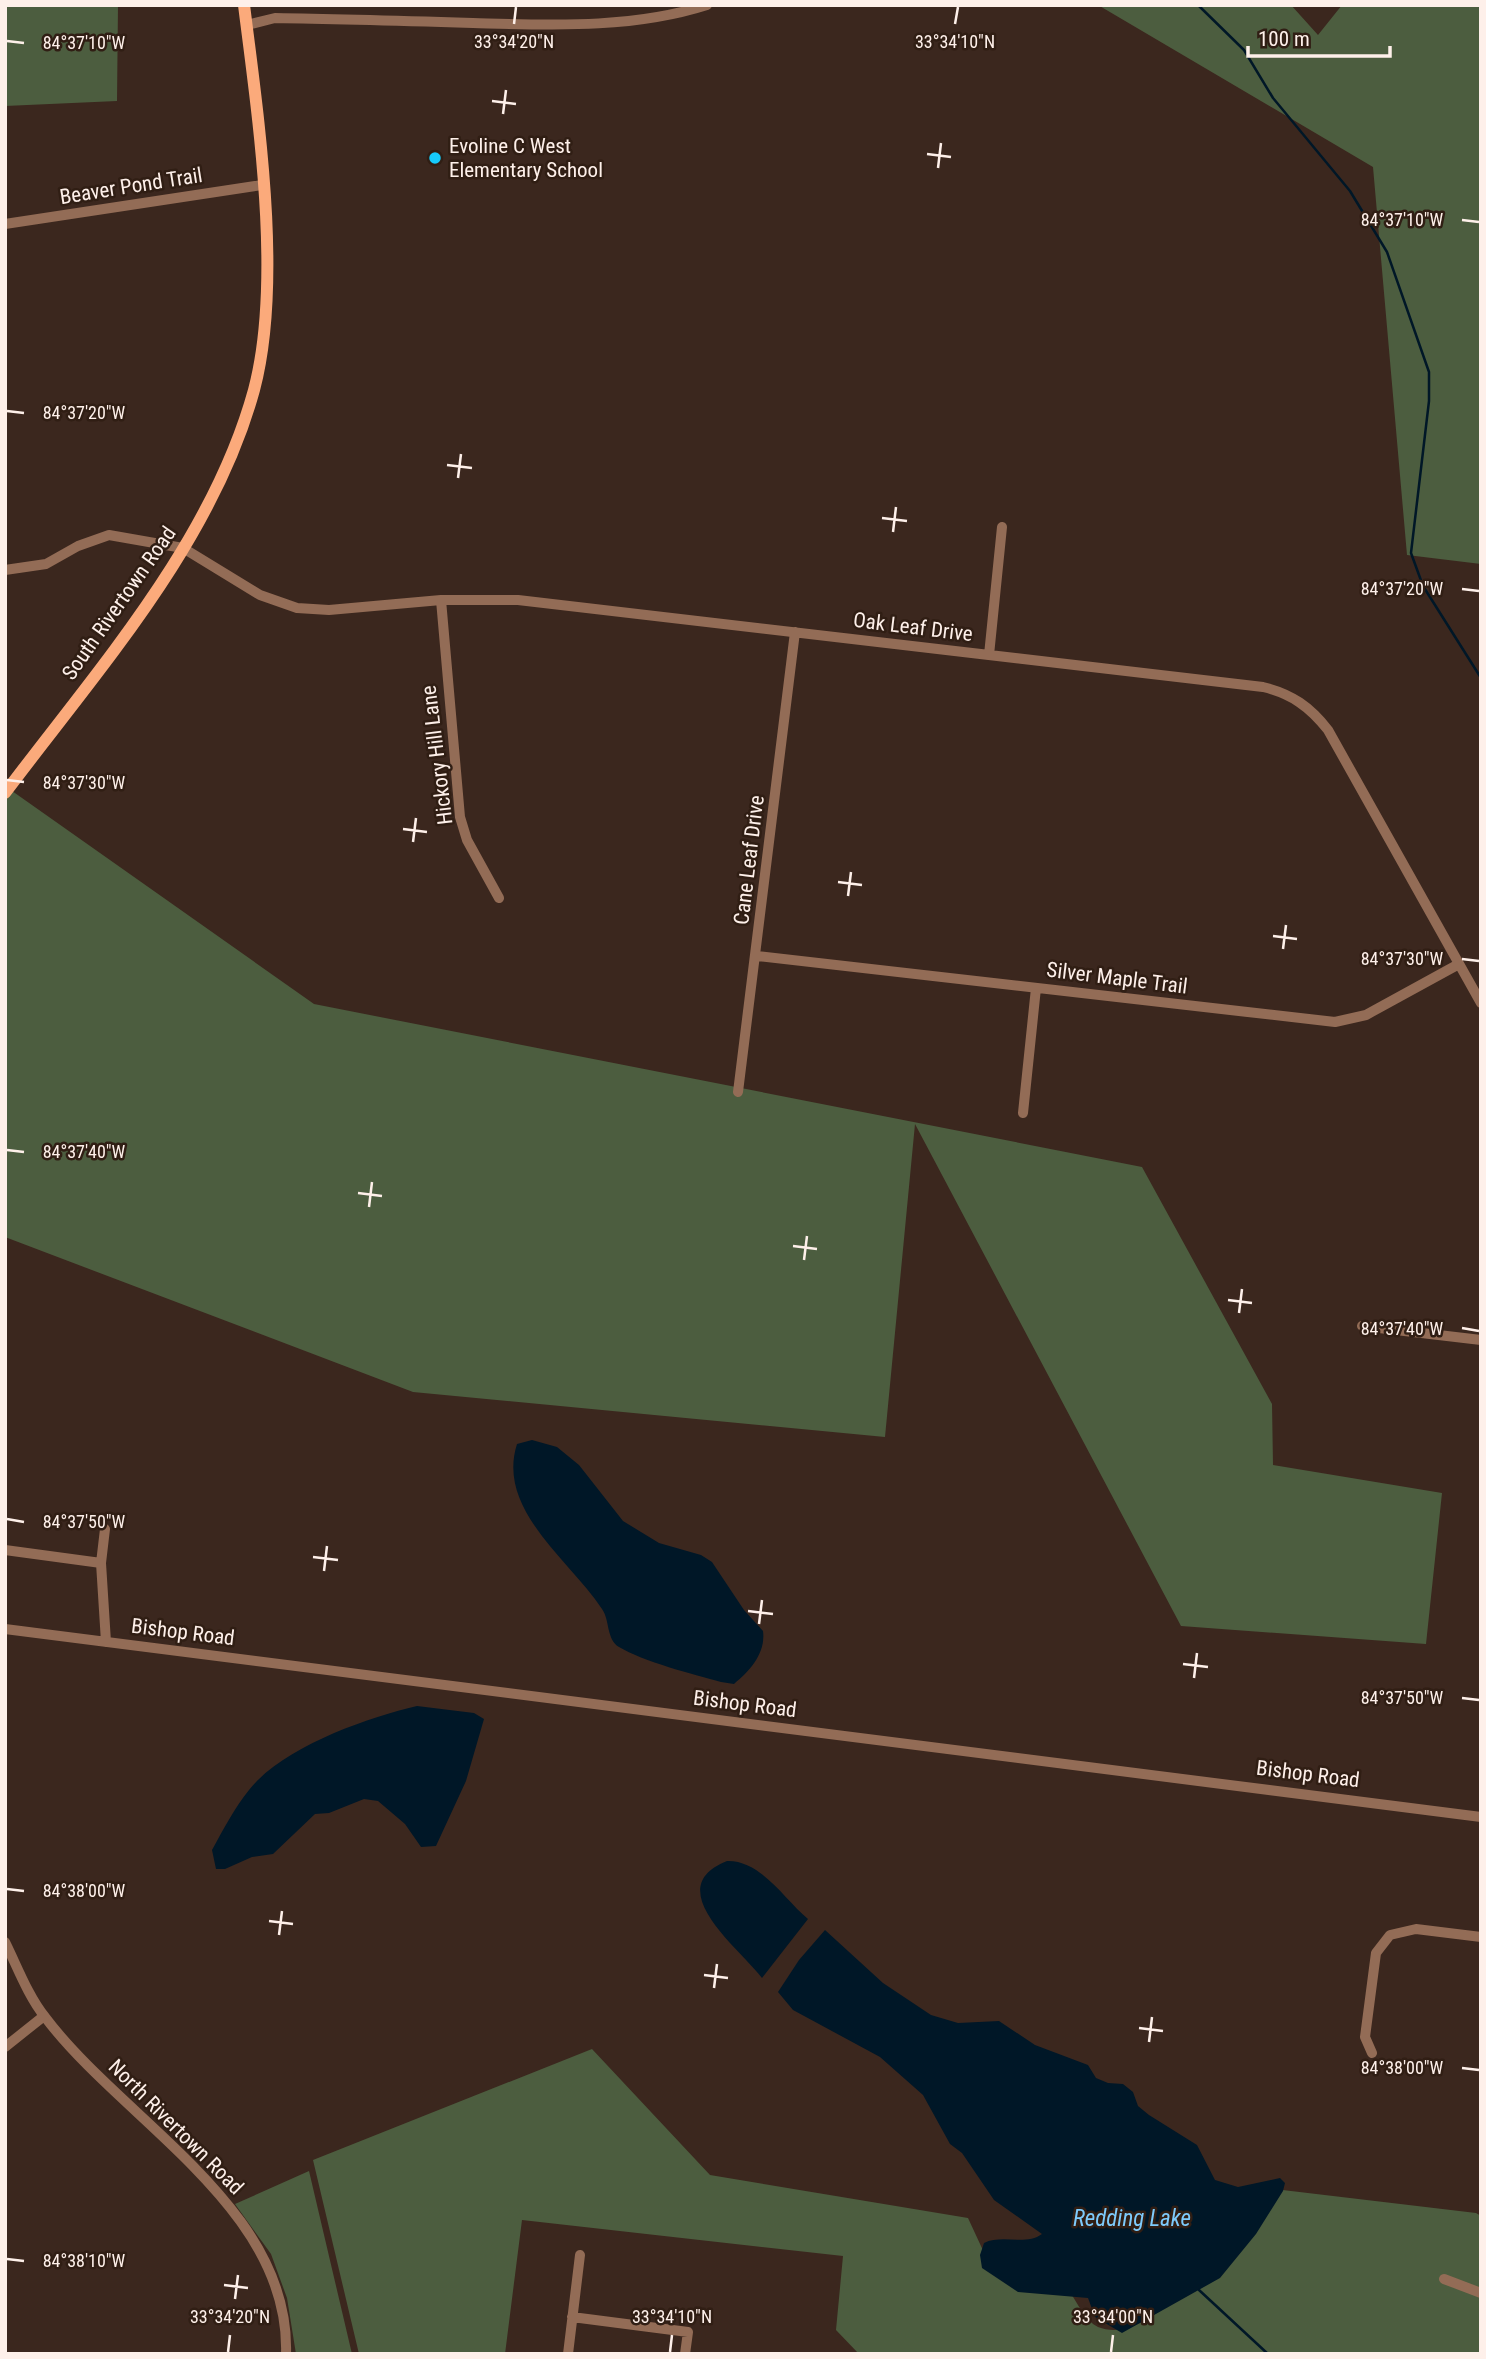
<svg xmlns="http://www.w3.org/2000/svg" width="1486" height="2359" viewBox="0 0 1486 2359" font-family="'Roboto Condensed',sans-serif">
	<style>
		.green { fill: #4c5d3f }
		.water { fill: #001727 }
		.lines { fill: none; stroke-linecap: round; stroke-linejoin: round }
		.stream { stroke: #001727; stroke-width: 2.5 }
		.minor { stroke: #936c56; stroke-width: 10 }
		.major { stroke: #fbaa7b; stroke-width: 12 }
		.ticks { fill: none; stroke: #fef0ea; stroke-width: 2.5 }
		.poi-dot { fill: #16cafb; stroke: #301e14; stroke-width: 2.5 }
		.labels { text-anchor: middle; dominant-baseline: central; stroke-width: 5; stroke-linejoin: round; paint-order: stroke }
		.poi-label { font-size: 21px; fill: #fef0ea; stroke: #301e14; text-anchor: start }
		.street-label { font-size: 21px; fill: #fef0ea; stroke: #301e14 }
		.water-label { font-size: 23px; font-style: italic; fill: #7ecbfc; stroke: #301e14 }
		.ticks-label { font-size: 18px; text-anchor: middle; fill: #fef0ea; stroke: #301e14; stroke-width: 5; stroke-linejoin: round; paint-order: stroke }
	</style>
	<rect width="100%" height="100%" fill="#3b271e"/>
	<path class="green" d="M 5,5 L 118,5 L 117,101 L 5,106 Z
		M 1098,5 L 1291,5 L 1318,35 L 1342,5 L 1481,5 L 1481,564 L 1407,555 L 1373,167 Z
		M 5,786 L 314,1004 L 1142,1167 L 1272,1404 L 1273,1465 L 1442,1493 L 1426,1644 L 1181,1626 L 915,1124 L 885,1437 L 413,1392 L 5,1237 Z
		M 592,2049 L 710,2175 L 968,2218 L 993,2272 L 1071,2294 C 1079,2305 1085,2321 1098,2327 C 1156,2351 1235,2227 1265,2188 L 1476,2213 L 1481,2216 L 1481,2354 L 859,2354 L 836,2330 L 843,2256 L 522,2220 L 505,2354 L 359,2354 L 313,2160 Z
		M 309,2171 L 352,2354 L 296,2354 L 287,2298 L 271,2254 L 235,2204 Z"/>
	<path class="water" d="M 532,1440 L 557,1447 L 579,1465 L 623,1521 L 659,1543 L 701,1555 L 712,1562 L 744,1610 L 763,1631 C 766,1653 750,1671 734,1684 L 721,1682 C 695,1675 642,1661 619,1647 C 606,1639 610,1620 602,1609 C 570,1560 496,1510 517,1444 Z
		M 417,1706 L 474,1713 L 484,1719 L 466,1781 L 436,1846 L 421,1847 L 405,1824 L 378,1801 L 364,1799 L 329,1813 L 315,1814 L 273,1854 L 252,1857 L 225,1869 L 216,1869 L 212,1850 C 223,1830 235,1807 249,1790 C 283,1747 366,1718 417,1706 Z
		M 727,1861 C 761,1860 784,1899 808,1919 L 762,1978 C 739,1948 659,1888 727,1861 Z
		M 825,1930 L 883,1983 L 931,2015 L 958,2023 L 999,2021 L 1035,2045 L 1088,2065 L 1096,2078 L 1108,2083 L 1123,2084 L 1133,2092 L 1138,2106 L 1149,2115 L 1197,2145 L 1215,2180 L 1238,2187 L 1280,2178 L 1285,2183 L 1283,2191 L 1256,2234 L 1220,2278 L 1122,2333 L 1095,2317 L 1088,2298 L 1018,2292 L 982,2268 L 980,2255 L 984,2243 C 1002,2234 1026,2246 1042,2234 L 994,2200 L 962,2153 L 950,2144 L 923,2095 L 880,2057 L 793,2010 L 778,1992 L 799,1960 Z"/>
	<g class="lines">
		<path class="stream" d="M 1198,5 L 1244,50 L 1273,98 L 1350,191 L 1387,252 L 1429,372 L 1429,401 L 1411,553 L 1423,586 L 1481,678
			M 1199,2290 L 1268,2354"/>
		<path class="minor" d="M 247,25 L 275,18 C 341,19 407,21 473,23 C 551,25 632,29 707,5
			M 5,224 L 262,185
			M 5,570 L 46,564 L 78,546 L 109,535 L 183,548 L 260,595 L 297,608 L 329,610 L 441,600 L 518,600 L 1263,687 C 1292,694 1310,707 1328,730 L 1481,1003
			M 441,600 L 460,817 L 467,840 L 499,898
			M 989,655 L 1002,527
			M 757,956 L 1335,1022 L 1366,1015 L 1459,964
			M 738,1092 L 795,632
			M 1023,1113 L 1036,988
			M 1362,1326 L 1481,1340
			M 105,1529 L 101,1563 L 106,1642
			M 5,1550 L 101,1563
			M 5,1629 L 1481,1817
			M 5,1942 C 17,1966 28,1996 45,2017 C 123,2121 291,2208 286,2354
			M 5,2047 L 44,2016
			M 1372,2053 L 1365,2037 L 1376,1953 L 1390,1935 L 1416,1929 L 1481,1937
			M 1444,2279 L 1481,2293
			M 572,2317 L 688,2332 L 685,2354
			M 568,2354 L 580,2255"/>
		<path class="major" d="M 5,793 C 98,669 212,543 254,390 C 283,281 258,117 244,5"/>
	</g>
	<path class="ticks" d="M 514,24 L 516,7M 955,24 L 958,7M 7,41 L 24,43M 492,101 L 516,104M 503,114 L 506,90M 927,154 L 951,157M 938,168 L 941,143M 1462,220 L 1479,222M 7,411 L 24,413M 447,465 L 472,468M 458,478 L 461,454M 882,518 L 907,521M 893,532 L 896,507M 1462,589 L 1479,591M 7,780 L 24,782M 403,829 L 427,832M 413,842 L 416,818M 838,882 L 862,885M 848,896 L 851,872M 1273,936 L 1297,939M 1283,949 L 1286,925M 1462,959 L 1479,961M 7,1150 L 24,1152M 358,1193 L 382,1196M 369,1207 L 372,1182M 793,1246 L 817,1249M 804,1260 L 807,1236M 1228,1300 L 1252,1303M 1239,1313 L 1242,1289M 1462,1328 L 1479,1331M 7,1519 L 24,1522M 313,1557 L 338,1560M 324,1571 L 327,1546M 748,1611 L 773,1614M 759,1624 L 762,1600M 1183,1664 L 1208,1667M 1194,1678 L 1197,1653M 1462,1698 L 1479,1700M 7,1889 L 24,1891M 269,1921 L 293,1924M 279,1935 L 282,1911M 704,1975 L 728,1978M 714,1988 L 717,1964M 1139,2028 L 1163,2031M 1149,2042 L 1152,2017M 1462,2068 L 1479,2070M 7,2259 L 24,2261M 224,2285 L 248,2288M 235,2299 L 238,2275M 228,2352 L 230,2335M 670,2352 L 672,2335M 1111,2352 L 1113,2335"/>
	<circle class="poi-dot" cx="435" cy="158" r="7"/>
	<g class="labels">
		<g class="poi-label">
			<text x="449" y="146">Evoline C West<tspan x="449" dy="24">Elementary School</tspan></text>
		</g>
		<g class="street-label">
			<text transform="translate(131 186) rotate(-9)">Beaver Pond Trail</text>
			<text transform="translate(119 603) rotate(-55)">South Rivertown Road</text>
			<text transform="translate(913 627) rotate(7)">Oak Leaf Drive</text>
			<text transform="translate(437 755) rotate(-97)">Hickory Hill Lane</text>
			<text transform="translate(749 860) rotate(-83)">Cane Leaf Drive</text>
			<text transform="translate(1117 978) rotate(7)">Silver Maple Trail</text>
			<text transform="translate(183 1632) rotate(7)">Bishop Road</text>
			<text transform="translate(745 1704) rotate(7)">Bishop Road</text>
			<text transform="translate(1308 1774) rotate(7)">Bishop Road</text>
			<text transform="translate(176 2127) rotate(45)">North Rivertown Road</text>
		</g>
		<g class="water-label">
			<text x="1132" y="2218">Redding Lake</text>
		</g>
	</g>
	<g class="ticks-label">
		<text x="514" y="48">33°34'20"N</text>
		<text x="955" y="48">33°34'10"N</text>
		<text x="84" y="49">84°37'10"W</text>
		<text x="1402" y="226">84°37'10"W</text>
		<text x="84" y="419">84°37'20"W</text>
		<text x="1402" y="595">84°37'20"W</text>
		<text x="84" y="789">84°37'30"W</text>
		<text x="1402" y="965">84°37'30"W</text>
		<text x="84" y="1158">84°37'40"W</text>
		<text x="1402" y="1335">84°37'40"W</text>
		<text x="84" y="1528">84°37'50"W</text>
		<text x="1402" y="1704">84°37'50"W</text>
		<text x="84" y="1897">84°38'00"W</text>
		<text x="1402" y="2074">84°38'00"W</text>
		<text x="84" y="2267">84°38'10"W</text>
		<text x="230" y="2323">33°34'20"N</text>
		<text x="672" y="2323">33°34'10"N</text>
		<text x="1113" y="2323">33°34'00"N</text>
	</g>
	<rect width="1486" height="2359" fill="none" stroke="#fef0ea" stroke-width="14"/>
	<path d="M1248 46v10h142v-10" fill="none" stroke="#fef0ea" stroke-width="3.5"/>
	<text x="1258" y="46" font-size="21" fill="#fef0ea" stroke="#301e14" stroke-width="5" paint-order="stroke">100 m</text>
</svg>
